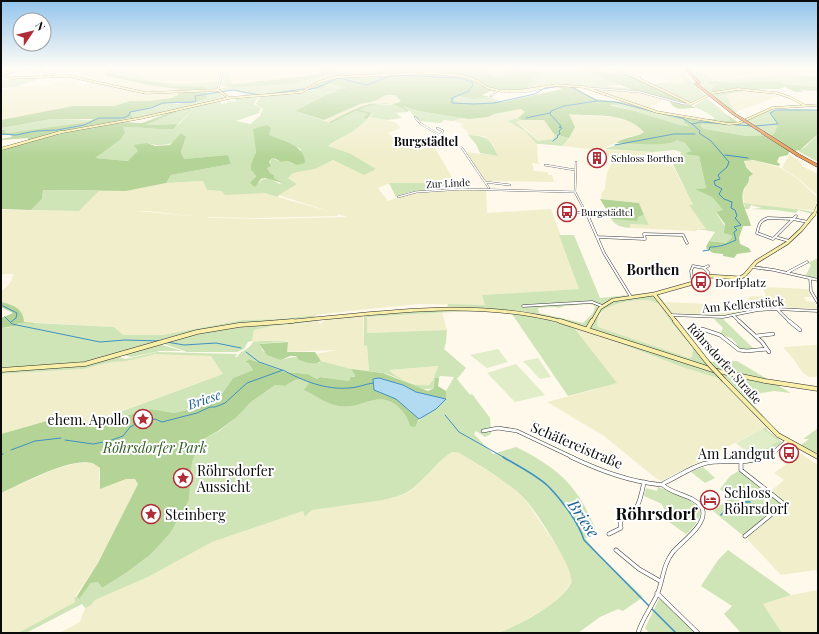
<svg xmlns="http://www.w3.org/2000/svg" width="819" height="634" viewBox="0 0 819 634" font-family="'Playfair Display',serif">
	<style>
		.farmland { fill: #f1eecc }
		.green { fill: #cfe5b7; fill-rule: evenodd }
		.forest { fill: #b4d497; fill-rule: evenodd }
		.pitch { fill: #e1edc8 }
		.water { fill: #b2dbf1; stroke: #3f90c3 }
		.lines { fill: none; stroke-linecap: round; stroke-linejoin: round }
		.stream-far1 { stroke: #3f90c3; stroke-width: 1 }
		.stream { stroke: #3f90c3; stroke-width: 1.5 }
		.street-far3-casing { stroke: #3e3e3e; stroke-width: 2 }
		.street-far2-casing { stroke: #3e3e3e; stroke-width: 3 }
		.street-far1-casing { stroke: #3e3e3e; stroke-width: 4 }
		.street-casing { stroke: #3e3e3e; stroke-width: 4.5 }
		.secondary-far3-casing { stroke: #2d2d2d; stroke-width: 2.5 }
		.secondary-far2-casing { stroke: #2d2d2d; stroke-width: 3 }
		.secondary-far1-casing { stroke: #2d2d2d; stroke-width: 4 }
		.secondary-casing { stroke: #2d2d2d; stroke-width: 5 }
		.highway-far1-casing { stroke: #1c1c1c; stroke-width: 3 }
		.highway-casing { stroke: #1c1c1c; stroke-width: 3.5 }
		.street-far3 { stroke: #fff; stroke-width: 1.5 }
		.street-far2 { stroke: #fff; stroke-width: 2 }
		.street-far1 { stroke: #fff; stroke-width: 3 }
		.street { stroke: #fff; stroke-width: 3.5 }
		.secondary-far3 { stroke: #f9efa9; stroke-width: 2 }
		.secondary-far2 { stroke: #f9efa9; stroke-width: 2.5 }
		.secondary-far1 { stroke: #f9efa9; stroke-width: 3 }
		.secondary { stroke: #f9efa9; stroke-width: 4 }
		.highway-far1 { stroke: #ea9b5c; stroke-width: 2.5 }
		.highway { stroke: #ea9b5c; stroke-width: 3 }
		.secondary-bridge-casing { stroke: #2d2d2d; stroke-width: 5; stroke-linecap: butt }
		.highway-bridge-far1-casing { stroke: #1c1c1c; stroke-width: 3; stroke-linecap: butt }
		.highway-bridge-casing { stroke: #1c1c1c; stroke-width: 3.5; stroke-linecap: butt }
		.secondary-bridge { stroke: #f9efa9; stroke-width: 4 }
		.highway-bridge-far1 { stroke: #ea9b5c; stroke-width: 2.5 }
		.highway-bridge { stroke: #ea9b5c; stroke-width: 3 }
		.labels { text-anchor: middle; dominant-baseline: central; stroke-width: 4; stroke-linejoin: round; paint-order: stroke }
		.far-poi-label { font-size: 10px; fill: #0b0b0b; stroke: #fff; text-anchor: start }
		.far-street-label { font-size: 10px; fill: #0b0b0b; stroke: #fff }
		.far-quarter-label { font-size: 12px; font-weight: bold; fill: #0b0b0b; stroke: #fff }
		.poi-label { font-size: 12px; fill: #0b0b0b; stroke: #fff; text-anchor: start }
		.street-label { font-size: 12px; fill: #0b0b0b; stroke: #fff }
		.water-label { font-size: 13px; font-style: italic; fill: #1e6293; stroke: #fff }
		.quarter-label { font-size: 14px; font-weight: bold; fill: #0b0b0b; stroke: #fff }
		.near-poi-label { font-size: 14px; fill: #0b0b0b; stroke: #fff; text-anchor: start }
		.near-street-label { font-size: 14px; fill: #0b0b0b; stroke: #fff }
		.near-park-label { font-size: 14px; font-style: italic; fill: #2e5d21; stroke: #fff }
		.near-water-label { font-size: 16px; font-style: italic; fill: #1e6293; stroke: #fff }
		.near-quarter-label { font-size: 17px; font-weight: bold; fill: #0b0b0b; stroke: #fff }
	</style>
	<rect width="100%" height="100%" fill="#fef9ea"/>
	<path class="farmland" d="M 131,68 L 223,68 L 221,81 L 193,84 L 148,81 Z
		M 234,68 L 322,68 L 319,71 L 321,74 L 232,85 L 230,74 Z
		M 633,68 L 672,68 L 676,74 L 682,77 L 685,82 L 681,84 L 673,84 L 668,82 L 659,75 L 647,76 L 636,73 Z
		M 689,68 L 755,68 L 782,75 L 716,81 L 712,80 L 717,79 L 715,77 L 710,77 L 705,73 Z
		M 96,69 L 107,76 L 112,78 L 148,85 L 179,89 L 178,95 L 171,98 L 150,101 L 130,101 L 114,106 L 73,106 L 1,120 L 1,91 L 15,86 L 47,86 L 66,79 L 83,86 L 84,84 L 92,82 L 66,75 Z
		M 598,89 L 636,91 L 664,99 L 649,108 L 597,90 Z
		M 745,91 L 758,91 L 782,95 L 738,111 L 734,110 L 727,96 L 729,93 Z
		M 386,95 L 395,95 L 401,101 L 395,104 L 377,103 L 360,108 L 329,122 L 324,120 L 360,104 L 375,101 Z
		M 521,109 L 525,112 L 518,118 L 508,121 L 525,131 L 534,139 L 537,144 L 538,162 L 540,164 L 532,163 L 534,171 L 548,172 L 548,175 L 552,175 L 554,182 L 484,181 L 466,152 L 498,156 L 493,144 L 484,136 L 468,135 L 466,130 L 460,126 L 464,124 L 452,121 L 463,118 L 488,117 L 494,114 Z
		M 569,114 L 623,118 L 636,124 L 644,132 L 638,135 L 626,137 L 613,144 L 600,150 L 562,146 L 574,127 Z
		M 369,117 L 395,122 L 401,128 L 388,133 L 396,140 L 417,147 L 433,145 L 449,172 L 453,180 L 451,181 L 452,183 L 390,183 L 378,188 L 388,201 L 411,193 L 486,189 L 487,213 L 551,209 L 580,289 L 482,295 L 485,305 L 419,304 L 359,310 L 281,319 L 243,320 L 162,335 L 122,335 L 114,327 L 24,322 L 10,304 L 1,302 L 1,292 L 10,283 L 14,274 L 1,274 L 1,210 L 137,211 L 212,218 L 267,219 L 347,217 L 278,195 L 297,184 L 288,178 L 293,173 L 315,169 L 333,160 L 364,175 L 349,153 L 328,146 L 361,126 Z
		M 522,120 L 544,120 L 553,132 L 554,137 L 548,140 L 538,141 L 527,130 L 516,122 Z
		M 605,150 L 653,152 L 654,155 L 652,156 L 655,159 L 666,165 L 673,166 L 693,205 L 690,206 L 707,230 L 696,229 L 695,231 L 630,228 L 629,224 L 648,225 L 639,203 L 602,199 L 601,198 L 602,192 L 605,189 L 607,172 L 613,160 L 604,153 Z
		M 789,155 L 799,160 L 802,166 L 818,174 L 818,196 L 799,179 L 782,168 Z
		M 747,160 L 758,161 L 779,167 L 798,179 L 818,198 L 814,210 L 766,207 L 744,203 L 743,192 L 749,181 L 749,178 L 752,172 L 744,164 Z
		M 203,181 L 207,190 L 264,193 L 338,214 L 338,216 L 257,218 L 201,217 L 147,211 L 79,211 L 99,191 L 126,191 L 166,183 Z
		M 763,287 L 809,289 L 812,297 L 804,297 L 806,301 L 817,303 L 815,303 L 818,309 L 775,307 L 725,316 L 696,316 L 672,313 L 664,302 L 708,304 L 712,310 L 718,310 L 718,309 L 760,304 L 747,299 L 751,296 L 766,297 Z
		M 638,300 L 649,300 L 659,304 L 671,322 L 693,348 L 692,357 L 689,358 L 667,351 L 598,327 L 597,319 L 604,310 L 610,306 L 623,302 Z
		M 442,313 L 447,330 L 367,333 L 367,317 Z
		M 363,315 L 364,345 L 367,345 L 369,371 L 354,370 L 321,361 L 316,354 L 336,350 L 286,352 L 288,341 L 253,342 L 252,341 L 254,330 L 272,326 L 318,321 L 320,324 L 322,323 L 326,318 Z
		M 573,328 L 598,335 L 685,368 L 721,379 L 766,427 L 661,481 L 653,476 L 604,436 L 547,402 L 597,389 Z
		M 818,345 L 818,377 L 809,377 L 803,373 L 795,361 L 783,347 Z
		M 168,353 L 211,356 L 223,374 L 88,423 L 61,417 L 1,434 L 1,374 L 83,369 L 113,361 L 126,361 L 147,355 Z
		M 438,366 L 433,380 L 429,385 L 422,386 L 400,379 L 389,370 Z
		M 454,452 L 459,453 L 504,481 L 524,498 L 560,551 L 571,575 L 571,582 L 563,594 L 552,605 L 514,626 L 499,633 L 59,633 L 80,622 L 85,608 L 90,606 L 95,600 L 148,577 L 212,542 L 303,511 L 306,517 L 312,510 L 394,498 L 409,492 L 417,485 L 448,454 Z
		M 801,454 L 818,465 L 818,574 L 815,570 L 781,575 L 746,538 L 784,507 L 786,508 L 790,505 L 771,491 L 784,480 L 774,473 Z
		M 78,463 L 93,463 L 100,468 L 99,479 L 111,485 L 126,479 L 135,478 L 138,484 L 98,563 L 74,598 L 75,602 L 18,633 L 1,633 L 1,493 L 57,468 Z
		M 818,590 L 818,633 L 782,633 L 763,604 L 791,595 Z"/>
	<path class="green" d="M 116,68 L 131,68 L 148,81 L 133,79 L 110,73 Z
		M 223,68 L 234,68 L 230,74 L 232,85 L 219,85 L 218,90 L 169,86 L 166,83 L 193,84 L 221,81 Z
		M 332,68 L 404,68 L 355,74 L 334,72 Z
		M 481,68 L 581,68 L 585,74 L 594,75 L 619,85 L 607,86 L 625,88 L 624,87 L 636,91 L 597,90 L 585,86 L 568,85 L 529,89 L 526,84 L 535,82 L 531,77 L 542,75 L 542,72 L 509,69 L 502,77 L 497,78 Z
		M 672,68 L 680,68 L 706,97 L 693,104 L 653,84 L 668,82 L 681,84 L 685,82 Z
		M 687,68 L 696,70 L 705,73 L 710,77 L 718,79 L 713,79 L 716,81 L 709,82 L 707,86 L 720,84 L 714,86 L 716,87 L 710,94 Z
		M 755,68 L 776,68 L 795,75 L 818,77 L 818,87 L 785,84 L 777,81 L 732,83 L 717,81 L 781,75 Z
		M 331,74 L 335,76 L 325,79 L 305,90 L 293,92 L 250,96 L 234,90 L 221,92 L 219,89 L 230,86 L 242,87 L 293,84 Z
		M 40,78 C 34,82 8,89 1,88 L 1,84 L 3,84 L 1,84 L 1,80 Z
		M 330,84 L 348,88 C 339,91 331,88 323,92 L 331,90 L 340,91 L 326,95 L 295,111 L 331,123 L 356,111 L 369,114 L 364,118 L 367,119 C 357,132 341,136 328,146 L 349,153 L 376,169 L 364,175 L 333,160 L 315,169 L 293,173 L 288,178 L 297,184 L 279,195 L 278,197 L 264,193 L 225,195 L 222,191 L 207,190 L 203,181 L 166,183 L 171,175 L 231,164 L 228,155 L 184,159 L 181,152 L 186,137 C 173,143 162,148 147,143 L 129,161 L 94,158 L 120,140 L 123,127 C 140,127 157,130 174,129 L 198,105 L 221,102 L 221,104 L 227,103 L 227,102 L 236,101 L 236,99 L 258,97 L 254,104 L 261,108 L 259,113 L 236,121 L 250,124 L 260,116 L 263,109 L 256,104 L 259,98 L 261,98 L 260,96 C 279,94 314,94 330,84 ZM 254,129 L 301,149 L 293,164 L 287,161 L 281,162 L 272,158 L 267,168 L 274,178 L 281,183 L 280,184 C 272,180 264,175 259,183 L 251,183 L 256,175 L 252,172 L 251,164 L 256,152 Z
		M 212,92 L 219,92 L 222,96 L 226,98 L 118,122 L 122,119 L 133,118 L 131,113 L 164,103 L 179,104 L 206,96 L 206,93 Z
		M 731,92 L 727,96 L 734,110 L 738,111 L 734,113 L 745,119 L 743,120 L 711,94 Z
		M 458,96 L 473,99 L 490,97 L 502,102 L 472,103 L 455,102 L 454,99 Z
		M 707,98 L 727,115 L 732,121 L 717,121 C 711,113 701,111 694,106 Z
		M 374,104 L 397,105 L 407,112 L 396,113 L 402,118 L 387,120 L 369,117 L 373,114 L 358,110 Z
		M 609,104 L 620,104 L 679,119 L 684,120 L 691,126 L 680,125 L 635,111 Z
		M 198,105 L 178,124 L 145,125 L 175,110 Z
		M 402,106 L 418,111 L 463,118 L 452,121 L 444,120 L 441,123 L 418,121 L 410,111 Z
		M 773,108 L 777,110 L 770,113 L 778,124 L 775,132 L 772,135 L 748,136 L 705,129 L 701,127 L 701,124 L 742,126 L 739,123 Z
		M 518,118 L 522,120 L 516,122 L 538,141 L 552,139 L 554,137 L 554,134 L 569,138 L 562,146 L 541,144 L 537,144 L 525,131 L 507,121 Z
		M 52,119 L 93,120 L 89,122 L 67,126 L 18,132 L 9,133 L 1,130 L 1,128 Z
		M 818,134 L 818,162 L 798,151 L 805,147 Z
		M 468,135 C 487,136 490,138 498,156 L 480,153 L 476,144 Z
		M 677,140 L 685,143 L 691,151 L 685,153 L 689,155 L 699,156 L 706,188 L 697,189 L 712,197 L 723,210 L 716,213 L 731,235 L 732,237 L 726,243 L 709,241 L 715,232 L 698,229 L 695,231 L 696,229 L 706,229 L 689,205 L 693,205 L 673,164 L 675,163 L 672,158 L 680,156 L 681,152 L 674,150 L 653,152 L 604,149 C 611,147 619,144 626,143 C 643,141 661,148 677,140 Z
		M 389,183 L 452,183 L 454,189 L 410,192 L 396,197 Z
		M 43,190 L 99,191 L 79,211 L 31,210 L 42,199 Z
		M 744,203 C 766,207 799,208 813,212 L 812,214 L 798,210 L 796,213 L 776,210 L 751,209 L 762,208 L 751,205 L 749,209 L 745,209 Z
		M 606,210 L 638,217 L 644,215 L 649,225 L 630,224 L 630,228 C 616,227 613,223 606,210 Z
		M 559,235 L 574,235 L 600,298 L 656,292 L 672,313 L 666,313 L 705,362 L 737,361 L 791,393 L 774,391 L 745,396 L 766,419 L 764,418 L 712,363 L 706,363 L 721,379 L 685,368 L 598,335 L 574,328 L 617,383 L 568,396 L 512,314 L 487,310 L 367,317 L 367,333 L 447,330 L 446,342 L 444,349 L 466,368 L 457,379 L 470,395 L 472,394 L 490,418 L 491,434 L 485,437 L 476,431 L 474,434 L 493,454 L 516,447 C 539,458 563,473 577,494 C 586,506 592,521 598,535 L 585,538 L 600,556 L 643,597 L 623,611 L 618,609 L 600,617 L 578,633 L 499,633 C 520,624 561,604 571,583 C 576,571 533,506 522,496 C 503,479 481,466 459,453 C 458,453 454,452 453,452 C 444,454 421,484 409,491 C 401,496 392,498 383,500 L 312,510 L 305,517 L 303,511 L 212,542 L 148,577 L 95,600 L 90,606 L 85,608 L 82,604 L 26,633 L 18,633 L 75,602 L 74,598 L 77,596 L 79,598 L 91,583 L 98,582 L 102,588 L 126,573 L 150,555 L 189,500 L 192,462 L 202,440 L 219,431 L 237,417 L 251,402 L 275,385 L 285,386 L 295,380 L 300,379 L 309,383 L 305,390 C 315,395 326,404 338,406 C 359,411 376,389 397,406 C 404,412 407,417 410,426 L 415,426 C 420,417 436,407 446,399 L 446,391 L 454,377 L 440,376 L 439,378 L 437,378 L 434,388 C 420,393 404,380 390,375 C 383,372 376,372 369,371 L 367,345 L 364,346 L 364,316 L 447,308 L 448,304 L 485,305 L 482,295 L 579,289 ZM 638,300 L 649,300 L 659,304 L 671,322 L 693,348 L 692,357 L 689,358 L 598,327 C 592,306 624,302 638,300 ZM 590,304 L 595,306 L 593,313 L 583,323 L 539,313 L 538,308 L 554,307 L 559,308 L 565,306 ZM 438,366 L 433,380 L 429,385 C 414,387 400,380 389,370 Z
		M 816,259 L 818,259 L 818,280 L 805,277 L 811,265 L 808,263 Z
		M 316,315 L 314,317 L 220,327 L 177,335 L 91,361 L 56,366 L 1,368 L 1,328 L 12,327 L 18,323 L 33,324 L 35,323 L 114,327 L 123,335 L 162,335 L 243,320 L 281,319 Z
		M 714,319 L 723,319 L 754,349 L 740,349 L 736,346 L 737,344 L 731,338 L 720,334 L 723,328 Z
		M 313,320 L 318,321 L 272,326 L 254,330 L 252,341 L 248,342 L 244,349 L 237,352 L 187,352 L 162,343 C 211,328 262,325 313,320 Z
		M 261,341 L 289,341 L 259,344 L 263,351 L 281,360 C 298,354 302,358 319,363 L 321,361 L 351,369 L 355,375 L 349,381 L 320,377 L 317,379 L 308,374 L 285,372 L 249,359 L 247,363 L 249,364 L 253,370 L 233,378 L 219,398 L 203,406 L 174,413 L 151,409 L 114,419 L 98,420 L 223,374 L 211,356 L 156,354 L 126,361 L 111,362 L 83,369 L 1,374 L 1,371 L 73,367 L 118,357 L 126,359 L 157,352 L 237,354 L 235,357 L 237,357 C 241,350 249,350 253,342 Z
		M 159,344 L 182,351 L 160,351 L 131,357 L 124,355 Z
		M 766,427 L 767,430 L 782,442 L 779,445 L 754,458 L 736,443 L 753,456 L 778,441 L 762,429 Z
		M 818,428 L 818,455 L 801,445 L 809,439 L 803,439 Z
		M 703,467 L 715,478 L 705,483 L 691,472 Z
		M 742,469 L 790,505 L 786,508 L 784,507 L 746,538 L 713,511 L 731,497 L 720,489 L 730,476 Z
		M 658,487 C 667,490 698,501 700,511 C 701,516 698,520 696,523 C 693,528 690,531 686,534 L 669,522 L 662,504 L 644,496 L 646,488 L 657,491 Z
		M 728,550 L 791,595 L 763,604 L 782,633 L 741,633 L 724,614 L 732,606 L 701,586 L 718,560 Z
		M 659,599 L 662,599 L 695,633 L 649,633 L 645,628 Z"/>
	<path class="forest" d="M 103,68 L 116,68 L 111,73 L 133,79 L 166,83 L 169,86 L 205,87 L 207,89 L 206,96 L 208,98 L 191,103 L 164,103 L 131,113 L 133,118 L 122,119 L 119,122 L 142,123 L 166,114 L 165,113 L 175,110 L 176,112 L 145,125 L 178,124 L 174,129 C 157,130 140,127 123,127 L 125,133 L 120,140 L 95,158 L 128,161 L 138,151 L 134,145 L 147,143 L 155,146 L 170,145 L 181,133 L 186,137 L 181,152 L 184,159 L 228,155 L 231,164 L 171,175 L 166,183 L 126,191 L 43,190 L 42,199 L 31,210 L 1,209 L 1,149 L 40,138 L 28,140 L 28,138 L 1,140 L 1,139 L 12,137 L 11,135 L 1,135 L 1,130 L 5,130 L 5,132 L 9,133 L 89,122 L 93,119 L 52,119 L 1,128 L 1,120 L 73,106 L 114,106 L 130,101 L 150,101 L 171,98 L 178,95 L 179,89 L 148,85 L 107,76 L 104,74 L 107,71 Z
		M 322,68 L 332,68 L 334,72 L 355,74 L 404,68 L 481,68 L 497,78 L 502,77 L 509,69 L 542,72 L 543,75 L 531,77 L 535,82 L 527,84 L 529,89 L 511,91 L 495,89 L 482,95 L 490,97 L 473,99 L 458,96 L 454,99 L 455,102 L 472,103 L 503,102 L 562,89 C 557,86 552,89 546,87 L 548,87 L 577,86 L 574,87 L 595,99 L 622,102 L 667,115 L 718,123 L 700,120 L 715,119 L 717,121 L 731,121 L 727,115 L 738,122 L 721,124 L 739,123 L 743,126 L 701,124 L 701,127 L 705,129 L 747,136 L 772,135 L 775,132 L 778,124 L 770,113 C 780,107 806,110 818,110 L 818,134 L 800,150 L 789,152 L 788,155 L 779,157 L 777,162 L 780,164 L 779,166 L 753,160 L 744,161 L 746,167 L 753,174 L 749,177 C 750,184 744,186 743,192 C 740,203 749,216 751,226 L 743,226 L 739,238 L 740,244 L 749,248 L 751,252 L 737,254 L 734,258 L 723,256 L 723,254 L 713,253 L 707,249 L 706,247 L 709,241 L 726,243 L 732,237 L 731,235 L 724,233 L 725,224 L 716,212 L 723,210 L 712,197 L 695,189 L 706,188 L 699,156 L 689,155 L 685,153 L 691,151 L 685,143 L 677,140 C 669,148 629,142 616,143 C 625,136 636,138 644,132 C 624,111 596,117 569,114 L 575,127 L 569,138 L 554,134 L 544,120 L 522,120 L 518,118 L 525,112 L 521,109 L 494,114 L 488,117 L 469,119 L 418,111 L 403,106 L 409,111 L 407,112 C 393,100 375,102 359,110 L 372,113 L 367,119 L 363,118 L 368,114 L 356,111 L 331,123 L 329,122 C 342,116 356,107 370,104 C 379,103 394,106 401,101 L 395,95 L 386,95 L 375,101 L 360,104 L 324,120 L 295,111 L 326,95 L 339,91 L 331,90 L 322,92 C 330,87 338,91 347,88 L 330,84 L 323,88 L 308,90 L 320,83 L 335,78 L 334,75 L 331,74 L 293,84 L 241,87 L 219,86 L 321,74 L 319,71 ZM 620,104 L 679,119 L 684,120 L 684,123 L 690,126 L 680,125 L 635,111 L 609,105 Z
		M 581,68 L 593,68 L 613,73 L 625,73 L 668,93 L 696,108 C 686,108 673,112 670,101 L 636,91 L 594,75 L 580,72 Z
		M 717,81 L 732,83 L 777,81 L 785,84 L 818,87 L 818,91 L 800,90 L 803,92 L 795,92 L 785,87 L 779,89 L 758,89 L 776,94 L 745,91 L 714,95 L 712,94 L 712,90 L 710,89 L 714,88 L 715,87 L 713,86 L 719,84 L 706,85 L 709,83 L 708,82 Z
		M 267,125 L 271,128 L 269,135 C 283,141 305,145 305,163 L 297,165 L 287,161 L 281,162 L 276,159 L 272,158 L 269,162 L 271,166 L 267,168 L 271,174 L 274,175 L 274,178 L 282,183 L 265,178 L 261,179 L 255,187 L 250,183 L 256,176 L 251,170 L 251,164 L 256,152 L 253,129 Z
		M 600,199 L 639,203 L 644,215 L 638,217 L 637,221 L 612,219 Z
		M 1,302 C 12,304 24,309 24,322 L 35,323 L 33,324 L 18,323 L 15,326 L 1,328 L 1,318 L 13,313 L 1,307 Z
		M 288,342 L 287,352 L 315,352 L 321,361 C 315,366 306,362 299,360 L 296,356 L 290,356 L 281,360 L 267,355 L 259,344 Z
		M 249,359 L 285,372 L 308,374 L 317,379 L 320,377 L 349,381 L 351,377 L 354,377 L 355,375 L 351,369 L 383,373 L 428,391 L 434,388 L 435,378 L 439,378 L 438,386 L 446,391 L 446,399 L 416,392 L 403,385 L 379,378 L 373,379 L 374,390 L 396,399 L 419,419 L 415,427 L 410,426 C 407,417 404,412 397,406 C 376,389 360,411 338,406 C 326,404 315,395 304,390 L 309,383 L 300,379 L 295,380 L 285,386 L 275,385 L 251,402 L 237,417 L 218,431 L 202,440 L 192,462 L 189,500 L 170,533 L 150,555 L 126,573 L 102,588 L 98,582 L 91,583 L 79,599 L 77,596 L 98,563 L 138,484 L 135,479 L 126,479 L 100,489 L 100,468 C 97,466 95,464 92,463 C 68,458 24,483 1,493 L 1,434 L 61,417 L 88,423 L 98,420 L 114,419 L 151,409 L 174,413 L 203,406 L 219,398 L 233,378 L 253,370 L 249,364 L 246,362 Z"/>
	<path class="pitch" d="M 498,349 L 508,362 L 487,368 L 470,355 Z
		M 538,358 L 551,377 L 540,379 L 523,361 Z
		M 516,364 L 545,395 L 515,402 L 487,373 Z
		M 762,429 L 778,441 L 753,456 L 736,443 Z"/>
	<path class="water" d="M 379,378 L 403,385 L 416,392 L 446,399 L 436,409 L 419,419 L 396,399 L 374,390 L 373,379 Z"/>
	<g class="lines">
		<path class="stream-far1" d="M 571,87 L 598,101 L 616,102 L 655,112
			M 307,90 L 316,88 L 338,78 L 367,85 L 387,77 L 396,75 L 459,78 L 472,82 L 473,85 L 469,91 L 452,98 L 452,103 L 474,104 L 494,103 L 535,94 L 543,89 L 559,86
			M 268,94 L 304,89
			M 660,113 L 682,118 L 692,124 L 701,122 L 752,126
			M 526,118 L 550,113
			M 692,124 L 700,131 L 699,133 L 711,141 L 729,162 L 727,167 L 718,175 L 720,179 L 714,181 L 715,185 L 722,189 L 719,194 L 724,199 L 732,202 L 731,208 L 735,210 L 737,216 L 735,218 L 741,225 L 734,227 L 737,230 L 734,232 L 736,240 C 727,244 721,247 710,247 L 709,250 L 703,251
			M 755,126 L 778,124 L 770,113 L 776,110 L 818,110
			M 1,134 L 16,135 L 36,131 L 57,130 L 84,125 L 99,118 L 124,118 L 129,115 L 130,112 L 151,108 L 163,103 L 193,102 L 196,101 L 195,96 L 233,90 L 259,95
			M 553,141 L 558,137 L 557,136 L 560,134 L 559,131 L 562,128 L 559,127 L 561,126 L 550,114 L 551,111 L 564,106 L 597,101
			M 615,145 L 674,134 L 695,134
			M 725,155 L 748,158
			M 3,306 L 17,313 L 16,318 L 11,322
			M 5,317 L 12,324 L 100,342 L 125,340 L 160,341
			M 167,342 L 184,345 L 216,343 L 241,348
			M 246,352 L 259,362 L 282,370
			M 445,415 L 459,432 L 505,458
			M 65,440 L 93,444 L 109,441 L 123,436 L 130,427 L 138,423 L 155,419 L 162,422 L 197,413 L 210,407 L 215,407 L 225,403 L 247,383 L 283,370 C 303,381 326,390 349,388 C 357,388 365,384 373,383
			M 11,450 L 35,441 L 61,438
			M 1,455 L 3,454"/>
		<path class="stream" d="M 503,457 C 518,466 535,474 548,486 C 561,499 579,523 584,540 L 649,606
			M 721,515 L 724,512 L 730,514 L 730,507 L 740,507 L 741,502 L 750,502
			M 651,608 L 676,633"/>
		<defs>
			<path id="street-far3" d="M 56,68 L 59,70 L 52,73 L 58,76
				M 40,70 L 49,76
				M 2,74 L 28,68
				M 636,77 L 640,77
				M 588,88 L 640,92 L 684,104 L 691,104
				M 218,90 L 223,68
				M 510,92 L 523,92 L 543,88
				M 491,96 L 497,91
				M 415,117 L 421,124 L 462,148 L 489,188
				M 437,128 L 443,131 L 440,135
				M 435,145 L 452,142
				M 545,165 L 575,170
				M 485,182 L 510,185
				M 575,192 L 587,215
				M 575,192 L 576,162
				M 398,197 L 416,192 L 463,189 L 575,192
				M 560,213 L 586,212"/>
			<path id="street-far2" d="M 587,214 L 604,253 L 631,297
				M 768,218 L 793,219 L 773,239 L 757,233 C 759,225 759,221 768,218 Z
				M 793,219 L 808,222
				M 793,219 L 796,216
				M 597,237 L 645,239 L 644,234 L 683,235 L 687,243
				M 775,237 L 789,241
				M 752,267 L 774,270 L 818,280
				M 704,268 L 708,266
				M 788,272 L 807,262
				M 692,277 L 703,278
				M 810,278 L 811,291 L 818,303
				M 693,283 L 691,271 L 693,266 L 704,268 L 708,272 L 708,276
				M 523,306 L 592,302 L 602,306
				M 777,309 L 790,322
				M 670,315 L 723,317 L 758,310 L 777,309 L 818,311
				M 734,316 L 740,322"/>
			<path id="street-far1" d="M 739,321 L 762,342 L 769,352
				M 789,321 L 800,330
				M 702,329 L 720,335 L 739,350 L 747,351 L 767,349
				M 756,336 L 773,334
				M 483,431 L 498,428 L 517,431 L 574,458
				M 759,458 L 775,451 L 787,441"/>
			<path id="street" d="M 571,457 C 601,471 630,482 663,485
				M 741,462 L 741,470 L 784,504 L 745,536
				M 663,485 L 664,483 C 677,477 690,468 703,464 C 722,458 744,466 762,457
				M 609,534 L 621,528 L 620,521 C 639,512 640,501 644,482
				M 616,550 L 639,569 L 660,581
				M 657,593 L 698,633
				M 638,633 C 642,619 651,608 657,595 C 663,581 663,564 673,552 C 681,542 709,524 702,508 C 695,495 673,495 663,485"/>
			<path id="secondary-far3" d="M 609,68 L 631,75 L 691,104 L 713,93 L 738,89 L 777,93 L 789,97 L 804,105
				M 1,74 L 11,78 L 68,76 L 146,93 L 218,90 L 229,98
				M 57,133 L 141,118 L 229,98 L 302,92 L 319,82 L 336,77 L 432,73 L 463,76 L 477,81 L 488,88 L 501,91 L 519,91 L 556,85 L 584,87 L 657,112 L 729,124 L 739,123 L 772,108 L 818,105"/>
			<path id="secondary-far2" d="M 1,149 L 61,132
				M 814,215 L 818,205"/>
			<path id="secondary-far1" d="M 654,294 L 676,322
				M 281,322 C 376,314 470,297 564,322
				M 592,322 L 600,308 L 613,300 L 654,294 L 693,283 L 708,276 L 740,278 L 745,275 L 756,262 L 787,243 L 801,230 L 814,214"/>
			<path id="secondary" d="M 560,321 L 713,370 L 765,381 L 818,389
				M 675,321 L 708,363
				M 588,328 L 592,321
				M 1,370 L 85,364 L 197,332 L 239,325 L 293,321
				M 724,380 L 778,435 L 818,457"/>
			<path id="highway-far1" d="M 685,68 L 699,83"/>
			<path id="highway" d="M 798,155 L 818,166"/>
		</defs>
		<use href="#street-far3" class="street-far3-casing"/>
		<use href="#street-far2" class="street-far2-casing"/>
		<use href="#street-far1" class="street-far1-casing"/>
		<use href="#street" class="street-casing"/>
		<use href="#secondary-far3" class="secondary-far3-casing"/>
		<use href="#secondary-far2" class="secondary-far2-casing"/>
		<use href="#secondary-far1" class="secondary-far1-casing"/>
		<use href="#secondary" class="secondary-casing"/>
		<use href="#highway-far1" class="highway-far1-casing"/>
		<use href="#highway" class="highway-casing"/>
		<use href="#street-far3" class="street-far3"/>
		<use href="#street-far2" class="street-far2"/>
		<use href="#street-far1" class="street-far1"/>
		<use href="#street" class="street"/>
		<use href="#secondary-far3" class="secondary-far3"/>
		<use href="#secondary-far2" class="secondary-far2"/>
		<use href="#secondary-far1" class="secondary-far1"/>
		<use href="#secondary" class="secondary"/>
		<use href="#highway-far1" class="highway-far1"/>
		<use href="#highway" class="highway"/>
		<defs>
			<path id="secondary-bridge" d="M 708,363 L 724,380"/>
			<path id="highway-bridge-far1" d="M 695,83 L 734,114 L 764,133"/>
			<path id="highway-bridge" d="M 762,132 L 798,155"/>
		</defs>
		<use href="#secondary-bridge" class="secondary-bridge-casing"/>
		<use href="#highway-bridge-far1" class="highway-bridge-far1-casing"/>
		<use href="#highway-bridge" class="highway-bridge-casing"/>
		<use href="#secondary-bridge" class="secondary-bridge"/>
		<use href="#highway-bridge-far1" class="highway-bridge-far1"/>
		<use href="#highway-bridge" class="highway-bridge"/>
	</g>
	<linearGradient id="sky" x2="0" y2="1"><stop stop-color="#92c4ec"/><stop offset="0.43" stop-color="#fffcf6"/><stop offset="1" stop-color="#fffcf6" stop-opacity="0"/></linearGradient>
	<rect width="819" height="157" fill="url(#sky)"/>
	<defs>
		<symbol id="building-ring" viewBox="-11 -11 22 22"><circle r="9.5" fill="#fff" stroke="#b12d36" stroke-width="1.5"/><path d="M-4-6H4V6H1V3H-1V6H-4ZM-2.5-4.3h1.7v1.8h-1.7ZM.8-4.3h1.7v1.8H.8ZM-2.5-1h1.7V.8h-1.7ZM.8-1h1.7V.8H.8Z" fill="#b12d36"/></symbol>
		<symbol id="bus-ring" viewBox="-11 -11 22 22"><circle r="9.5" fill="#fff" stroke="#b12d36" stroke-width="1.5"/><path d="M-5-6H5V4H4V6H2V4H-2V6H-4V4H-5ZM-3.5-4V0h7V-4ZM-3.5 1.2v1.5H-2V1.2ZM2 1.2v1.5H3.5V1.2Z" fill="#b12d36"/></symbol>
		<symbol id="sight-ring" viewBox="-11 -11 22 22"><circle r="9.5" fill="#fff" stroke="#b12d36" stroke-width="1.5"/><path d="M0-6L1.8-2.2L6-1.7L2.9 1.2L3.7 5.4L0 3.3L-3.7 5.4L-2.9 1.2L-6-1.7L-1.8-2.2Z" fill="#b12d36"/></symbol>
		<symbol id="hotel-ring" viewBox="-11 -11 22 22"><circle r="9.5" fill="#fff" stroke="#b12d36" stroke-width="1.5"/><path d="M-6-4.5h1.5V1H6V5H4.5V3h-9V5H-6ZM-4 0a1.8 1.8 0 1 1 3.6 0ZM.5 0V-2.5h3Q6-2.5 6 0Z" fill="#b12d36"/></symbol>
	</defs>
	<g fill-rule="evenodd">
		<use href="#building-ring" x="586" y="147" width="22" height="22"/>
		<use href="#bus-ring" x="556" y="201" width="22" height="22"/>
		<use href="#bus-ring" x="690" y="271" width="22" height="22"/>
		<use href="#sight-ring" x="132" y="408" width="22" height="22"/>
		<use href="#bus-ring" x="778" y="442" width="22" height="22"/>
		<use href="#sight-ring" x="172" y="467" width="22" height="22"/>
		<use href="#hotel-ring" x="699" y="489" width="22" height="22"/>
		<use href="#sight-ring" x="140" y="503" width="22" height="22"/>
	</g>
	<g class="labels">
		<g class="far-poi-label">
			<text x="611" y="158">Schloss Borthen</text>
			<text x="581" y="212">Burgstädtel</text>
		</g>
		<g class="far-street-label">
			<text transform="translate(448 183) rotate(-3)">Zur Linde</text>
		</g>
		<g class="far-quarter-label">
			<text x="426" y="141">Burgstädtel</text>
		</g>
		<g class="poi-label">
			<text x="715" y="282">Dorfplatz</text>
		</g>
		<g class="street-label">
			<text transform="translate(743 304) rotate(-5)">Am Kellerstück</text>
			<text transform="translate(725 363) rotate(48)">Röhrsdorfer Straße</text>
		</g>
		<g class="water-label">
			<text transform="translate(204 399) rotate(-19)">Briese</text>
		</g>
		<g class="quarter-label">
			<text x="653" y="269">Borthen</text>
		</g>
		<g class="near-poi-label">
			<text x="129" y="419" text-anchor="end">ehem. Apollo</text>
			<text x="775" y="453" text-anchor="end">Am Landgut</text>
			<text x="197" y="470">Röhrsdorfer<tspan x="197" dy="16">Aussicht</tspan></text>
			<text x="724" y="492">Schloss<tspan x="724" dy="16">Röhrsdorf</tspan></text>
			<text x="165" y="514">Steinberg</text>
		</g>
		<g class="near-street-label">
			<text transform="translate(577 445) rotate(23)">Schäfereistraße</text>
		</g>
		<g class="near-park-label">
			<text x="155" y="447">Röhrsdorfer Park</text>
		</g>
		<g class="near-water-label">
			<text transform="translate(584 518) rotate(56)">Briese</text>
		</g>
		<g class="near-quarter-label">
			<text x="656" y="513">Röhrsdorf</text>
		</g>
	</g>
	<rect width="819" height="634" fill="none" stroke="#0b0b0b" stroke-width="4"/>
	<g transform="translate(32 32) rotate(55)"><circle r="19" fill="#ffffff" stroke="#9d9d9d"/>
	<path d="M0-3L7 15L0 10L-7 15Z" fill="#b12d36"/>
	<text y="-6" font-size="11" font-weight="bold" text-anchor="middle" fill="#0b0b0b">N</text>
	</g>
</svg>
